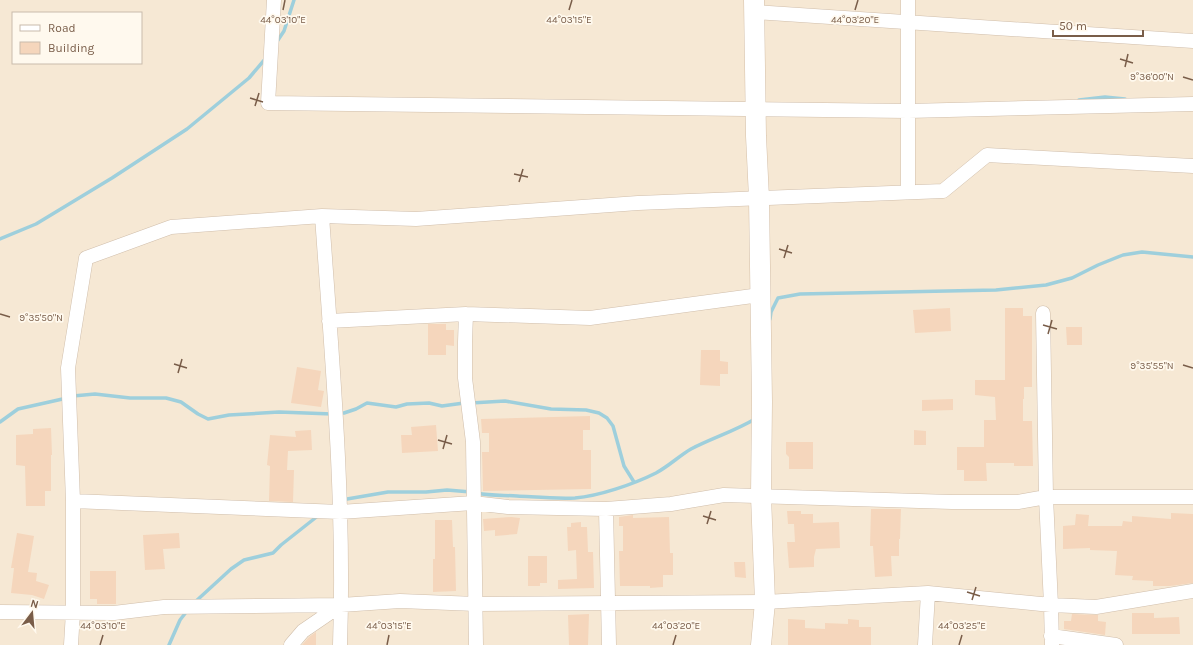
<svg xmlns="http://www.w3.org/2000/svg" width="1193" height="645" viewBox="0 0 1193 645" font-family="Karla,sans-serif">
	<style>
		.residential { fill: #f6e8d4; fill-rule: evenodd }
		.lines { fill: none; stroke-linecap: round; stroke-linejoin: round }
		.stream { stroke: #9ecfdc; stroke-width: 3.5 }
		.building { fill: #f5d6bc }
		.street-casing { stroke: #d0beab; stroke-width: 15 }
		.secondary-casing { stroke: #d4bfa8; stroke-width: 21 }
		.street { stroke: #fff; stroke-width: 14 }
		.secondary { stroke: #fff; stroke-width: 20 }
		.ticks { fill: none; stroke: #795d49; stroke-width: 1.5 }
		.ticks-label { font-size: 10px; text-anchor: middle; fill: #795d49; stroke: #fff9ee; stroke-width: 3.5; stroke-linejoin: round; paint-order: stroke }
	</style>
	<rect width="100%" height="100%" fill="#fef6e6"/>
	<path class="residential" d="M 0,0 L 1193,0 L 1193,645 L 0,645 ZM 13,13 L 141,13 L 141,63 L 13,63 Z"/>
	<g class="lines">
		<path class="stream" d="M 276,43 L 284,31 L 294,0
			M 1079,100 L 1105,97 L 1125,99
			M 0,239 L 36,224 L 112,178 L 187,129 L 249,78 L 266,58
			M 770,319 L 771,312 L 778,298 L 800,294 L 996,290 L 1046,285 L 1072,278 L 1098,265 L 1123,255 L 1142,252 L 1193,257
			M 73,396 L 95,394 L 130,398 L 166,398 L 181,402 L 198,414 L 208,419 L 229,415 L 279,412 L 332,414
			M 471,403 L 505,401 L 551,409 L 586,410 L 599,413 L 607,418 L 613,426 L 624,466 L 634,482
			M 338,413 L 344,413 L 356,409 L 367,403 L 396,407 L 407,404 L 429,403 L 442,406 L 464,403
			M 0,422 L 18,409 L 67,398
			M 477,493 C 491,496 503,495 517,496 C 536,497 555,499 575,498 C 599,496 634,484 656,473 C 669,466 679,456 691,449 C 712,438 735,431 755,419
			M 343,501 L 347,499 L 388,492 L 426,492 L 447,490 L 471,492
			M 195,602 L 231,569 L 244,560 L 273,553 L 281,545 L 319,515
			M 169,645 L 180,620 L 187,611"/>
	</g>
	<path class="building" d="M 950,308 L 951,331 L 915,333 L 913,310 Z
		M 1005,308 L 1023,308 L 1023,316 L 1032,316 L 1032,387 L 1024,387 L 1024,399 L 1023,399 L 1023,421 L 1032,421 L 1033,466 L 1014,466 L 1014,463 L 986,463 L 987,481 L 964,481 L 964,470 L 957,470 L 957,447 L 984,447 L 984,420 L 996,420 L 995,397 L 975,395 L 975,380 L 1005,380 Z
		M 428,324 L 446,324 L 446,330 L 454,330 L 454,346 L 446,345 L 446,355 L 428,355 Z
		M 1066,327 L 1082,327 L 1082,345 L 1067,345 Z
		M 701,350 L 720,350 L 720,361 L 728,362 L 728,374 L 720,374 L 720,386 L 700,385 Z
		M 297,367 L 321,371 L 318,390 L 324,391 L 321,407 L 291,403 Z
		M 953,399 L 953,410 L 922,411 L 922,400 Z
		M 590,416 L 590,430 L 583,430 L 583,450 L 591,450 L 591,489 L 483,491 L 482,452 L 489,452 L 489,433 L 482,433 L 481,419 Z
		M 436,425 L 438,451 L 402,453 L 401,435 L 412,435 L 411,427 Z
		M 51,428 L 52,455 L 51,455 L 51,491 L 45,491 L 45,506 L 26,506 L 25,466 L 16,465 L 16,435 L 33,434 L 33,429 Z
		M 311,430 L 312,450 L 288,451 L 287,470 L 294,470 L 293,502 L 269,501 L 270,466 L 267,465 L 270,435 L 296,437 L 295,431 Z
		M 914,430 L 926,431 L 926,445 L 914,445 Z
		M 786,442 L 813,442 L 813,469 L 789,469 L 789,457 L 786,454 Z
		M 871,509 L 901,509 L 900,539 L 899,539 L 899,556 L 891,556 L 892,576 L 875,577 L 873,546 L 870,546 Z
		M 787,511 L 801,511 L 801,514 L 813,514 L 813,523 L 839,522 L 840,548 L 816,549 L 814,557 L 814,567 L 789,568 L 787,542 L 795,542 L 794,524 L 788,524 Z
		M 1171,513 L 1193,514 L 1193,583 L 1170,586 L 1153,586 L 1153,581 L 1132,580 L 1133,576 L 1115,575 L 1117,551 L 1090,550 L 1090,548 L 1063,549 L 1063,526 L 1075,525 L 1076,514 L 1089,515 L 1088,526 L 1122,526 L 1123,521 L 1132,522 L 1132,516 L 1171,519 Z
		M 633,515 L 633,518 L 669,517 L 670,553 L 673,553 L 673,575 L 663,575 L 663,587 L 650,588 L 650,586 L 620,586 L 619,551 L 623,551 L 623,526 L 619,526 L 619,517 Z
		M 511,517 L 520,518 L 517,534 L 495,536 L 495,530 L 484,531 L 483,519 Z
		M 435,520 L 452,520 L 453,547 L 455,547 L 456,591 L 433,592 L 433,559 L 435,559 Z
		M 581,522 L 581,527 L 587,527 L 588,552 L 593,552 L 594,588 L 558,589 L 558,580 L 577,579 L 576,550 L 568,551 L 567,527 L 571,527 L 571,523 Z
		M 17,533 L 34,536 L 28,572 L 37,573 L 36,581 L 49,585 L 44,599 L 32,595 L 11,593 L 14,568 L 11,568 Z
		M 179,533 L 180,548 L 163,549 L 165,569 L 145,570 L 143,535 Z
		M 528,556 L 547,556 L 547,583 L 540,583 L 540,586 L 528,586 Z
		M 734,562 L 745,562 L 746,578 L 735,577 Z
		M 90,571 L 116,571 L 116,604 L 97,604 L 97,599 L 90,599 Z
		M 1132,613 L 1154,613 L 1154,618 L 1179,617 L 1180,634 L 1132,634 Z
		M 589,614 L 588,645 L 569,645 L 568,615 Z
		M 1072,614 L 1098,615 L 1098,621 L 1106,622 L 1105,635 L 1064,629 L 1064,621 L 1071,621 Z
		M 788,619 L 805,620 L 805,628 L 825,629 L 825,623 L 848,624 L 848,619 L 859,620 L 859,627 L 871,627 L 871,645 L 788,645 Z
		M 316,632 L 316,645 L 302,645 L 309,637 Z"/>
	<g class="lines">
		<defs>
			<path id="street" d="M 274,0 L 268,103 L 908,111 L 1193,104
				M 754,12 L 1193,41
				M 908,192 L 908,0
				M 322,216 C 332,359 345,502 340,645
				M 1043,313 L 1046,497 L 1051,605 L 1052,645
				M 466,314 L 465,342 L 465,378 L 473,442 L 476,645
				M 329,321 L 466,314 L 590,318 L 760,295
				M 73,501 L 340,512 L 473,503 L 508,507 L 606,509 L 671,504 L 724,495 L 952,502 L 1018,502 L 1046,497 L 1193,497
				M 606,509 L 609,645
				M 928,593 L 1051,605 L 1096,607 L 1193,591
				M 0,612 L 114,613 L 164,607 L 341,605 L 400,601 L 476,604 L 765,602 L 928,593 L 925,645
				M 1051,636 L 1116,645
				M 71,645 L 73,612 L 73,501 L 68,368 L 86,258 L 171,227 L 322,216 L 416,219 L 638,203 L 943,191 L 987,155 L 1193,166
				M 291,645 L 303,631 L 341,605"/>
			<path id="secondary" d="M 754,0 L 756,136 L 759,198 L 762,402 L 761,496 L 765,602 L 761,645"/>
		</defs>
		<use href="#street" class="street-casing"/>
		<use href="#secondary" class="secondary-casing"/>
		<use href="#street" class="street"/>
		<use href="#secondary" class="secondary"/>
	</g>
	<path class="ticks" d="M 283,10 L 285,0M 569,10 L 572,0M 855,10 L 858,0M 1120,59 L 1133,63M 1125,67 L 1128,54M 1183,77 L 1193,80M 250,98 L 263,102M 255,106 L 259,93M 514,174 L 528,177M 519,182 L 523,169M 779,249 L 792,253M 784,258 L 788,245M 0,314 L 10,317M 1043,325 L 1057,329M 1048,334 L 1052,320M 174,364 L 187,368M 1183,365 L 1193,368M 178,373 L 182,359M 438,440 L 452,444M 443,449 L 447,435M 703,516 L 716,520M 707,524 L 711,511M 967,592 L 980,596M 972,600 L 976,587M 100,645 L 103,635M 387,645 L 389,635M 673,645 L 676,635M 959,645 L 962,635"/>
	<g class="ticks-label">
		<text x="283" y="23">44°03'10"E</text>
		<text x="569" y="23">44°03'15"E</text>
		<text x="855" y="23">44°03'20"E</text>
		<text x="1152" y="80">9°36'00"N</text>
		<text x="41" y="321">9°35'50"N</text>
		<text x="1152" y="369">9°35'55"N</text>
		<text x="103" y="629">44°03'10"E</text>
		<text x="389" y="629">44°03'15"E</text>
		<text x="676" y="629">44°03'20"E</text>
		<text x="962" y="629">44°03'25"E</text>
	</g>
	<rect x="12" y="12" width="130" height="52" fill="#fff9ee" stroke="#c9bbac"/>
	<rect x="20" y="25" width="20" height="6" fill="#ffffff" stroke="#c9bbac"/>
	<text x="48" y="32" font-size="12" fill="#795d49">Road</text>
	<rect x="20" y="42" width="20" height="12" fill="#f5d6bc" stroke="#c9bbac"/>
	<text x="48" y="52" font-size="12" fill="#795d49">Building</text>
	<g transform="translate(32 613) rotate(16)" stroke="#fff9ee" stroke-width="3" paint-order="stroke">
	<path d="M0-3L7 15L0 10L-7 15Z" fill="#795d49"/>
	<text y="-6" font-size="11" font-weight="bold" text-anchor="middle" fill="#795d49">N</text>
	</g>
	<path d="M1053 30v6h90v-6" fill="none" stroke="#795d49" stroke-width="2"/>
	<text x="1059" y="30" font-size="12" fill="#795d49" stroke="#fff9ee" stroke-width="3" paint-order="stroke">50 m</text>
</svg>
